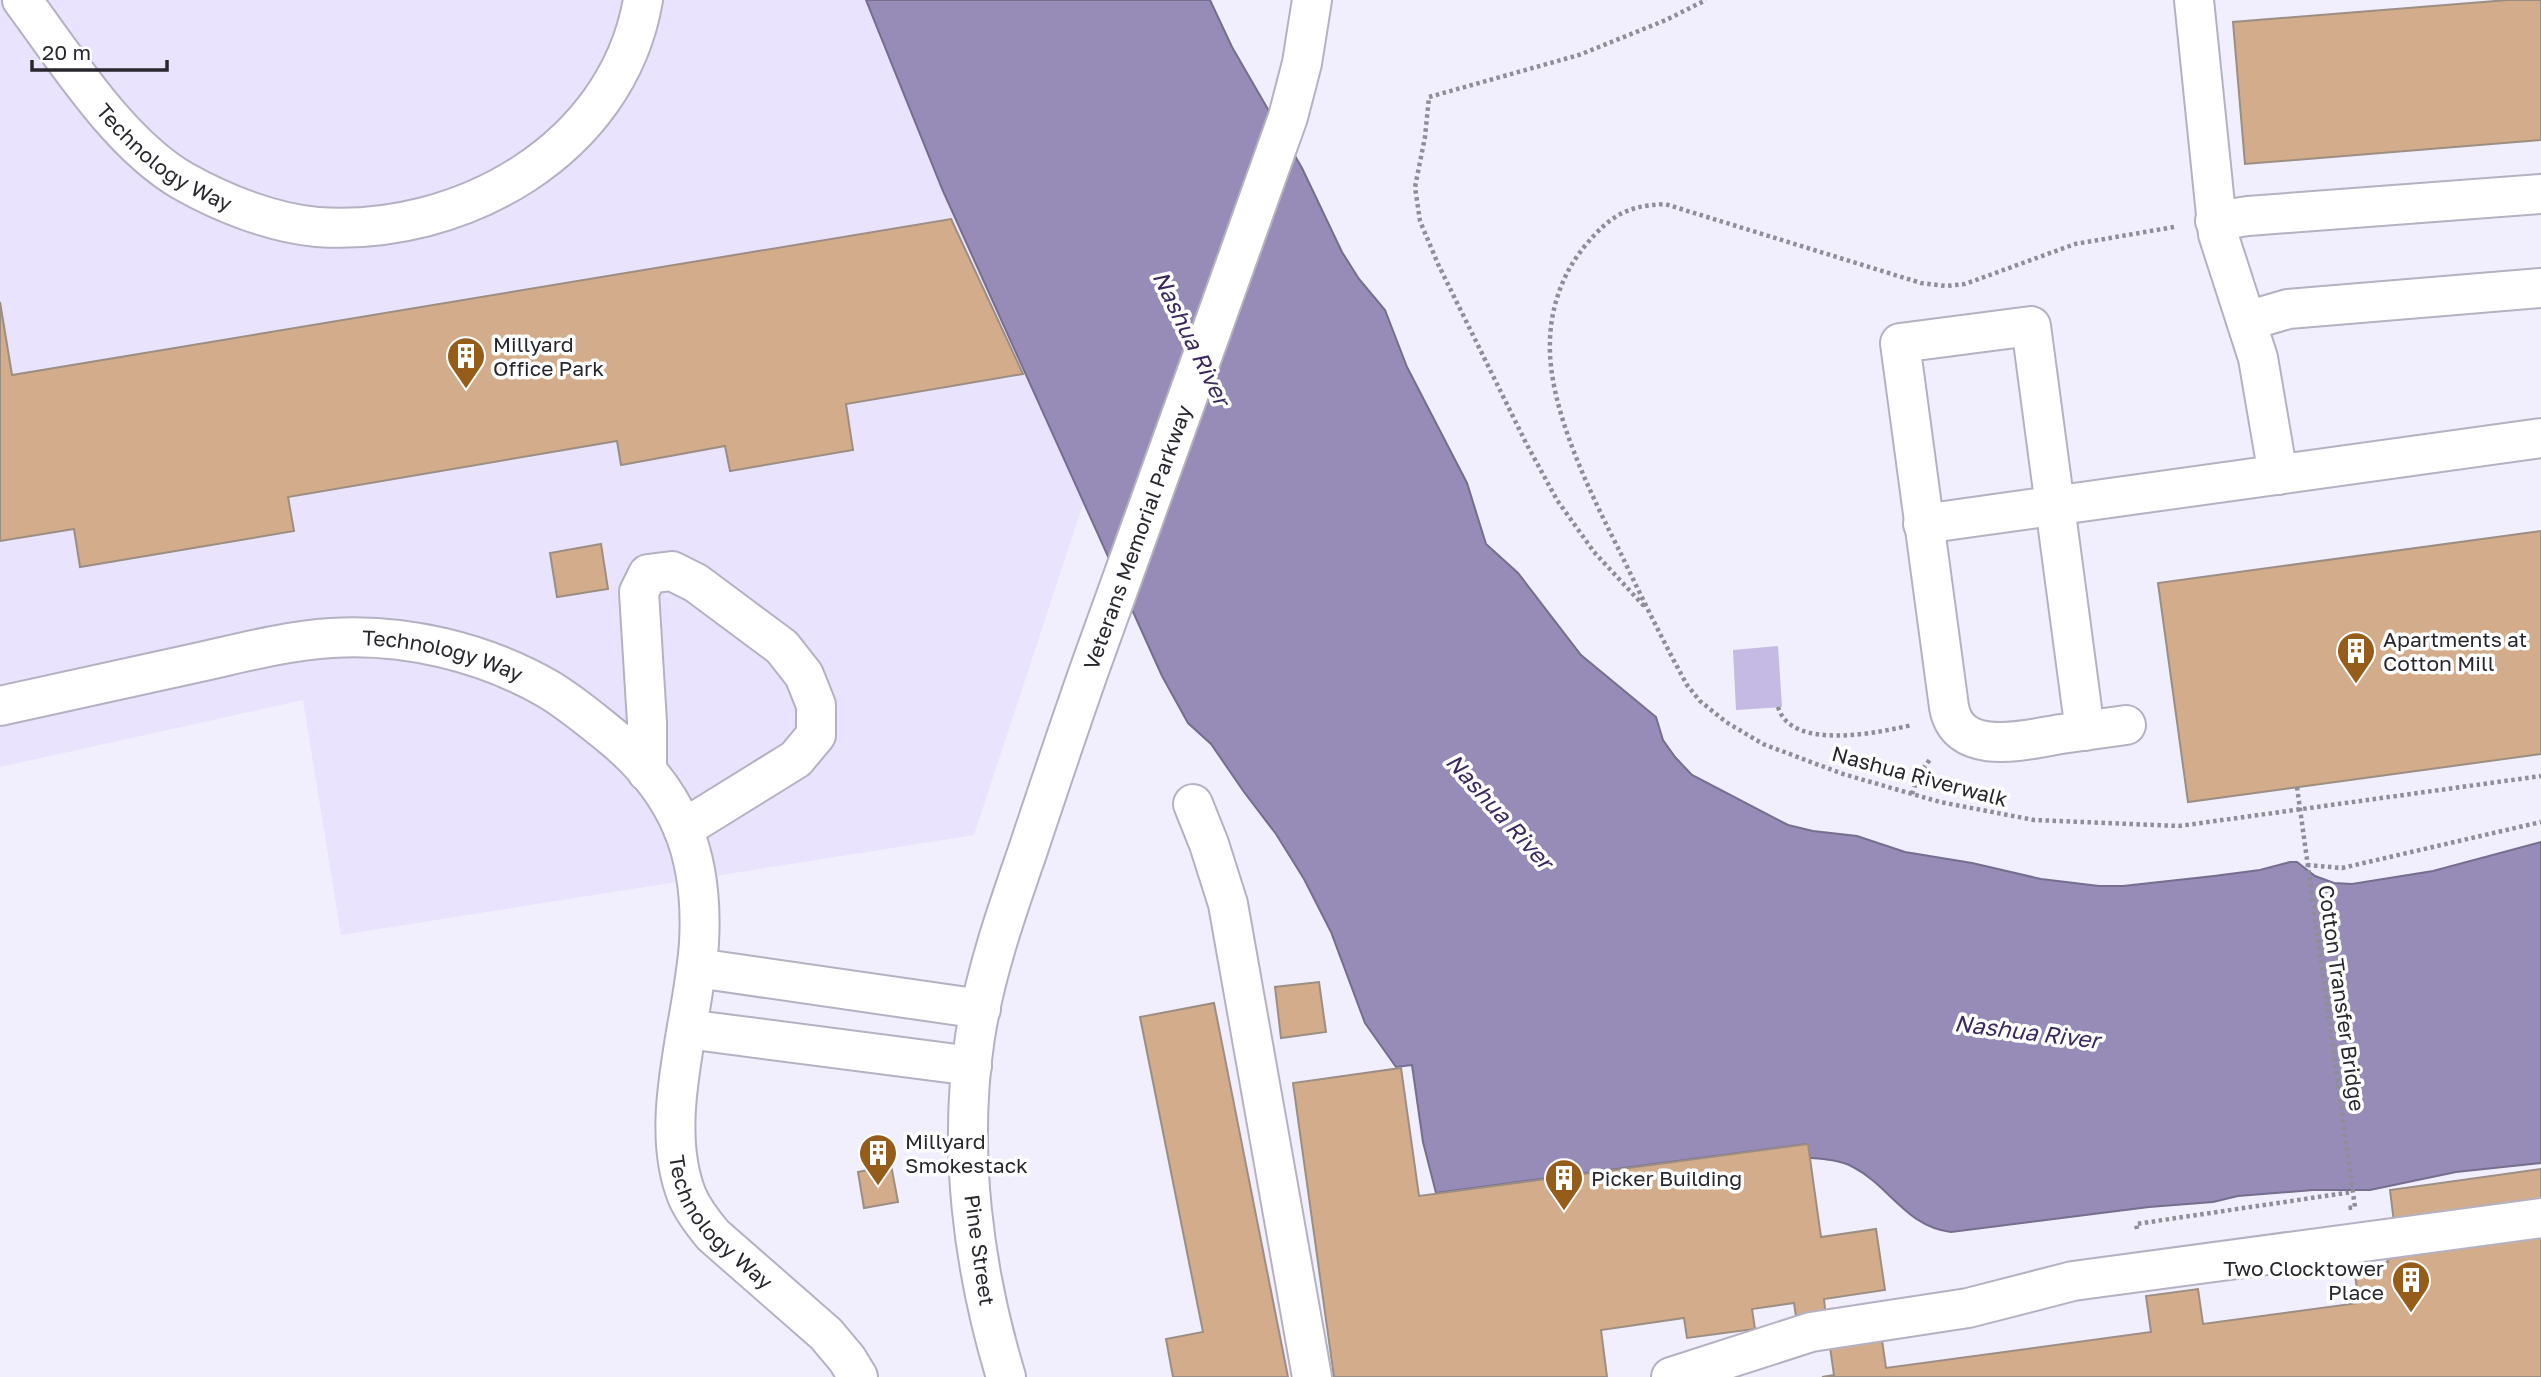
<svg xmlns="http://www.w3.org/2000/svg" width="2541" height="1377" viewBox="0 0 2541 1377" font-family="'Golos Text',sans-serif">
	<style>
		.built { fill: #e9e3fd }
		.green { fill: #c4bae3 }
		.water { fill: #968cb7; stroke: #756e8e; stroke-width: 2 }
		.building { fill: #d3ad8b; stroke: #9c8e82; stroke-width: 2 }
		.lines { fill: none; stroke-linecap: round; stroke-linejoin: round }
		.minor-casing { stroke: #b5b1c3; stroke-width: 42 }
		.major-casing { stroke: #b5b1c3; stroke-width: 42 }
		.path { stroke: #8f8d98; stroke-width: 4.5; stroke-dasharray: 3.5 3.5; stroke-linecap: butt }
		.minor { stroke: #fff; stroke-width: 38 }
		.major { stroke: #fff; stroke-width: 38 }
		.path-bridge { stroke: #8f8d98; stroke-width: 4.5; stroke-dasharray: 3.5 3.5; stroke-linecap: butt }
		.labels { text-anchor: middle; dominant-baseline: central; stroke-width: 7; stroke-linejoin: round; paint-order: stroke }
		.street-label { font-size: 21px; fill: #28272d; stroke: #fff }
		.poi-label { font-size: 21px; fill: #28272d; stroke: #fff; text-anchor: start }
		.water-label { font-size: 23px; font-style: italic; fill: #3a285f; stroke: #fff }
	</style>
	<rect width="100%" height="100%" fill="#f1eefd"/>
	<path class="built" d="M 0,0 L 866,0 L 943,191 L 1084,501 L 974,835 L 341,935 L 303,700 L 0,767 Z"/>
	<path class="green" d="M 1778,646 L 1782,707 L 1736,710 L 1733,650 Z"/>
	<path class="water" d="M 866,0 L 1210,0 L 1232,47 L 1302,168 L 1342,252 L 1359,279 L 1385,310 L 1407,367 L 1467,483 L 1486,544 L 1518,573 L 1581,655 L 1656,717 L 1663,740 L 1675,757 L 1692,775 L 1788,825 L 1813,831 L 1857,836 L 1905,852 L 1972,863 L 2041,879 L 2099,886 L 2123,886 L 2214,876 L 2260,870 L 2290,862 L 2297,862 L 2315,876 L 2334,883 L 2352,884 L 2433,871 L 2541,842 L 2541,1163 L 2456,1172 L 2370,1190 L 2313,1190 L 2238,1196 L 2213,1202 L 2149,1207 L 1951,1232 C 1905,1226 1890,1186 1853,1167 C 1840,1160 1824,1159 1810,1158 L 1807,1144 L 1436,1193 L 1423,1142 L 1412,1065 L 1396,1067 L 1365,1023 L 1331,932 L 1304,879 L 1276,834 L 1244,792 L 1211,744 L 1188,723 L 1162,676 L 943,191 Z"/>
	<path class="building" d="M 2508,0 L 2541,0 L 2541,140 L 2245,164 L 2233,22 Z
		M 951,219 L 1023,374 L 846,404 L 853,450 L 730,471 L 725,446 L 621,465 L 617,441 L 288,497 L 294,531 L 80,567 L 74,529 L 0,541 L 0,302 L 12,375 Z
		M 2541,531 L 2541,754 L 2188,802 L 2158,583 Z
		M 601,544 L 608,589 L 557,597 L 550,553 Z
		M 1319,982 L 1326,1032 L 1281,1038 L 1275,987 Z
		M 1214,1003 L 1288,1377 L 1173,1377 L 1166,1339 L 1203,1332 L 1140,1017 Z
		M 1401,1068 L 1419,1196 L 1808,1144 L 1821,1237 L 1876,1229 L 1885,1290 L 1824,1299 L 1826,1319 L 1797,1323 L 1794,1303 L 1752,1309 L 1755,1329 L 1687,1338 L 1684,1318 L 1601,1330 L 1607,1377 L 1334,1377 L 1293,1083 Z
		M 891,1165 L 898,1202 L 864,1208 L 858,1172 Z
		M 2541,1169 L 2541,1202 L 2394,1222 L 2390,1190 Z
		M 2541,1233 L 2541,1377 L 1822,1377 L 1834,1375 L 1829,1340 L 1881,1333 L 1886,1368 L 2151,1332 L 2146,1296 L 2198,1289 L 2203,1324 L 2359,1303 L 2354,1268 L 2388,1262 L 2387,1255 Z"/>
	<g class="lines">
		<defs>
			<g id="minor">
				<path id="s1" d="M 22,0 C 66,59 119,144 183,181 C 222,203 272,223 317,227 C 461,237 617,150 643,0"/>
				<path d="M 2194,0 L 2218,234 L 2258,358 L 2278,475"/>
				<path d="M 2215,221 L 2248,216 L 2541,194"/>
				<path d="M 2247,321 L 2288,309 L 2541,288"/>
				<path d="M 1923,524 L 2541,438"/>
				<path id="s2" d="M 0,706 C 64,692 128,678 191,664 C 237,654 284,641 331,638 C 404,633 484,652 548,689 C 570,702 590,719 610,735 C 679,791 704,855 699,943 C 694,1021 657,1121 687,1196 C 693,1210 703,1223 713,1235 L 826,1334 L 847,1359 L 858,1377"/>
				<path d="M 2085,731 L 2031,326 L 1900,343 L 1949,707 C 1958,758 2025,740 2061,734 C 2083,731 2104,728 2126,725"/>
				<path d="M 647,772 L 647,722 L 639,592 L 648,574 L 672,571 L 696,583 L 782,647 L 804,675 L 816,705 L 816,735 L 796,759 L 683,829"/>
				<path d="M 1193,804 L 1209,844 L 1228,904 L 1312,1377"/>
				<path d="M 697,968 L 981,1009"/>
				<path d="M 687,1029 L 972,1066"/>
				<path d="M 1671,1377 L 1811,1332 L 1968,1308 L 2073,1281 L 2541,1218"/>
			</g>
			<g id="major">
				<path id="s3" d="M 1006,1377 C 973,1268 958,1150 975,1037 C 985,974 1006,913 1027,853 C 1048,790 1069,727 1091,665 C 1157,482 1223,300 1288,117 L 1302,63 L 1312,0"/>
			</g>
		</defs>
		<use href="#minor" class="minor-casing"/>
		<use href="#major" class="major-casing"/>
		<path class="path" d="M 2174,227 L 2075,244 L 1965,284 L 1946,286 L 1921,283 L 1665,204 C 1625,206 1610,216 1584,247 C 1563,273 1551,306 1550,340 C 1547,408 1592,496 1622,556 C 1643,600 1664,643 1687,685 L 1700,701 L 1726,722 L 1763,744 L 1843,774 L 1940,802 L 2034,820 L 2179,826 L 2541,776
			M 1644,606 L 1594,552 L 1557,500 L 1526,443 L 1438,264 L 1420,221 L 1415,187 L 1425,137 L 1429,97 L 1579,55 L 1666,20 L 1706,0
			M 1778,707 C 1791,752 1881,732 1912,725
			M 1912,794 L 1918,776 L 1931,758
			M 2307,865 L 2342,868 L 2541,822
			M 2137,1229 L 2136,1224 L 2352,1192"/>
		<use href="#minor" class="minor"/>
		<use href="#major" class="major"/>
		<path class="path-bridge" d="M 2297,787 L 2355,1207 L 2348,1208"/>
	</g>
	<defs>
		<symbol id="building-pin" viewBox="-11 -11 22 30"><path d="M0 17L-7.5 6A9.5 9.5 0 1 1 7.5 6Z" fill="#965c1a" stroke="#fff"/><path d="M-4-6H4V6H1V3H-1V6H-4ZM-2.5-4.3h1.7v1.8h-1.7ZM.8-4.3h1.7v1.8H.8ZM-2.5-1h1.7V.8h-1.7ZM.8-1h1.7V.8H.8Z" fill="#fff"/></symbol>
	</defs>
	<g fill-rule="evenodd">
		<use href="#building-pin" x="444" y="334" width="44" height="60"/>
		<use href="#building-pin" x="2334" y="629" width="44" height="60"/>
		<use href="#building-pin" x="856" y="1131" width="44" height="60"/>
		<use href="#building-pin" x="1542" y="1156" width="44" height="60"/>
		<use href="#building-pin" x="2389" y="1258" width="44" height="60"/>
	</g>
	<g class="labels">
		<g class="street-label">
			<text stroke="none"><textPath href="#s1" startOffset="215">Technology Way</textPath></text>
			<text stroke="none"><textPath href="#s3" startOffset="870">Veterans Memorial Parkway</textPath></text>
			<text stroke="none"><textPath href="#s2" startOffset="452">Technology Way</textPath></text>
			<text transform="translate(1920 776) rotate(15)">Nashua Riverwalk</text>
			<text transform="translate(2342 998) rotate(82)">Cotton Transfer Bridge</text>
			<text stroke="none"><textPath href="#s2" startOffset="1174">Technology Way</textPath></text>
			<text transform="translate(980 1250) rotate(82)">Pine Street</text>
		</g>
		<g class="poi-label">
			<text x="493" y="344">Millyard<tspan x="493" dy="24">Office Park</tspan></text>
			<text x="2383" y="639">Apartments at<tspan x="2383" dy="24">Cotton Mill</tspan></text>
			<text x="905" y="1141">Millyard<tspan x="905" dy="24">Smokestack</tspan></text>
			<text x="1591" y="1178">Picker Building</text>
			<text x="2384" y="1268" text-anchor="end">Two Clocktower<tspan x="2384" dy="24">Place</tspan></text>
		</g>
		<g class="water-label">
			<text transform="translate(1192 338) rotate(64)">Nashua River</text>
			<text transform="translate(1500 811) rotate(48)">Nashua River</text>
			<text transform="translate(2027 1031) rotate(7)">Nashua River</text>
		</g>
	</g>
	<path d="M32 60v10h135v-10" fill="none" stroke="#28272d" stroke-width="3.5"/>
	<text x="42" y="60" font-size="21" fill="#28272d" stroke="#ffffff" stroke-width="5" paint-order="stroke">20 m</text>
</svg>
